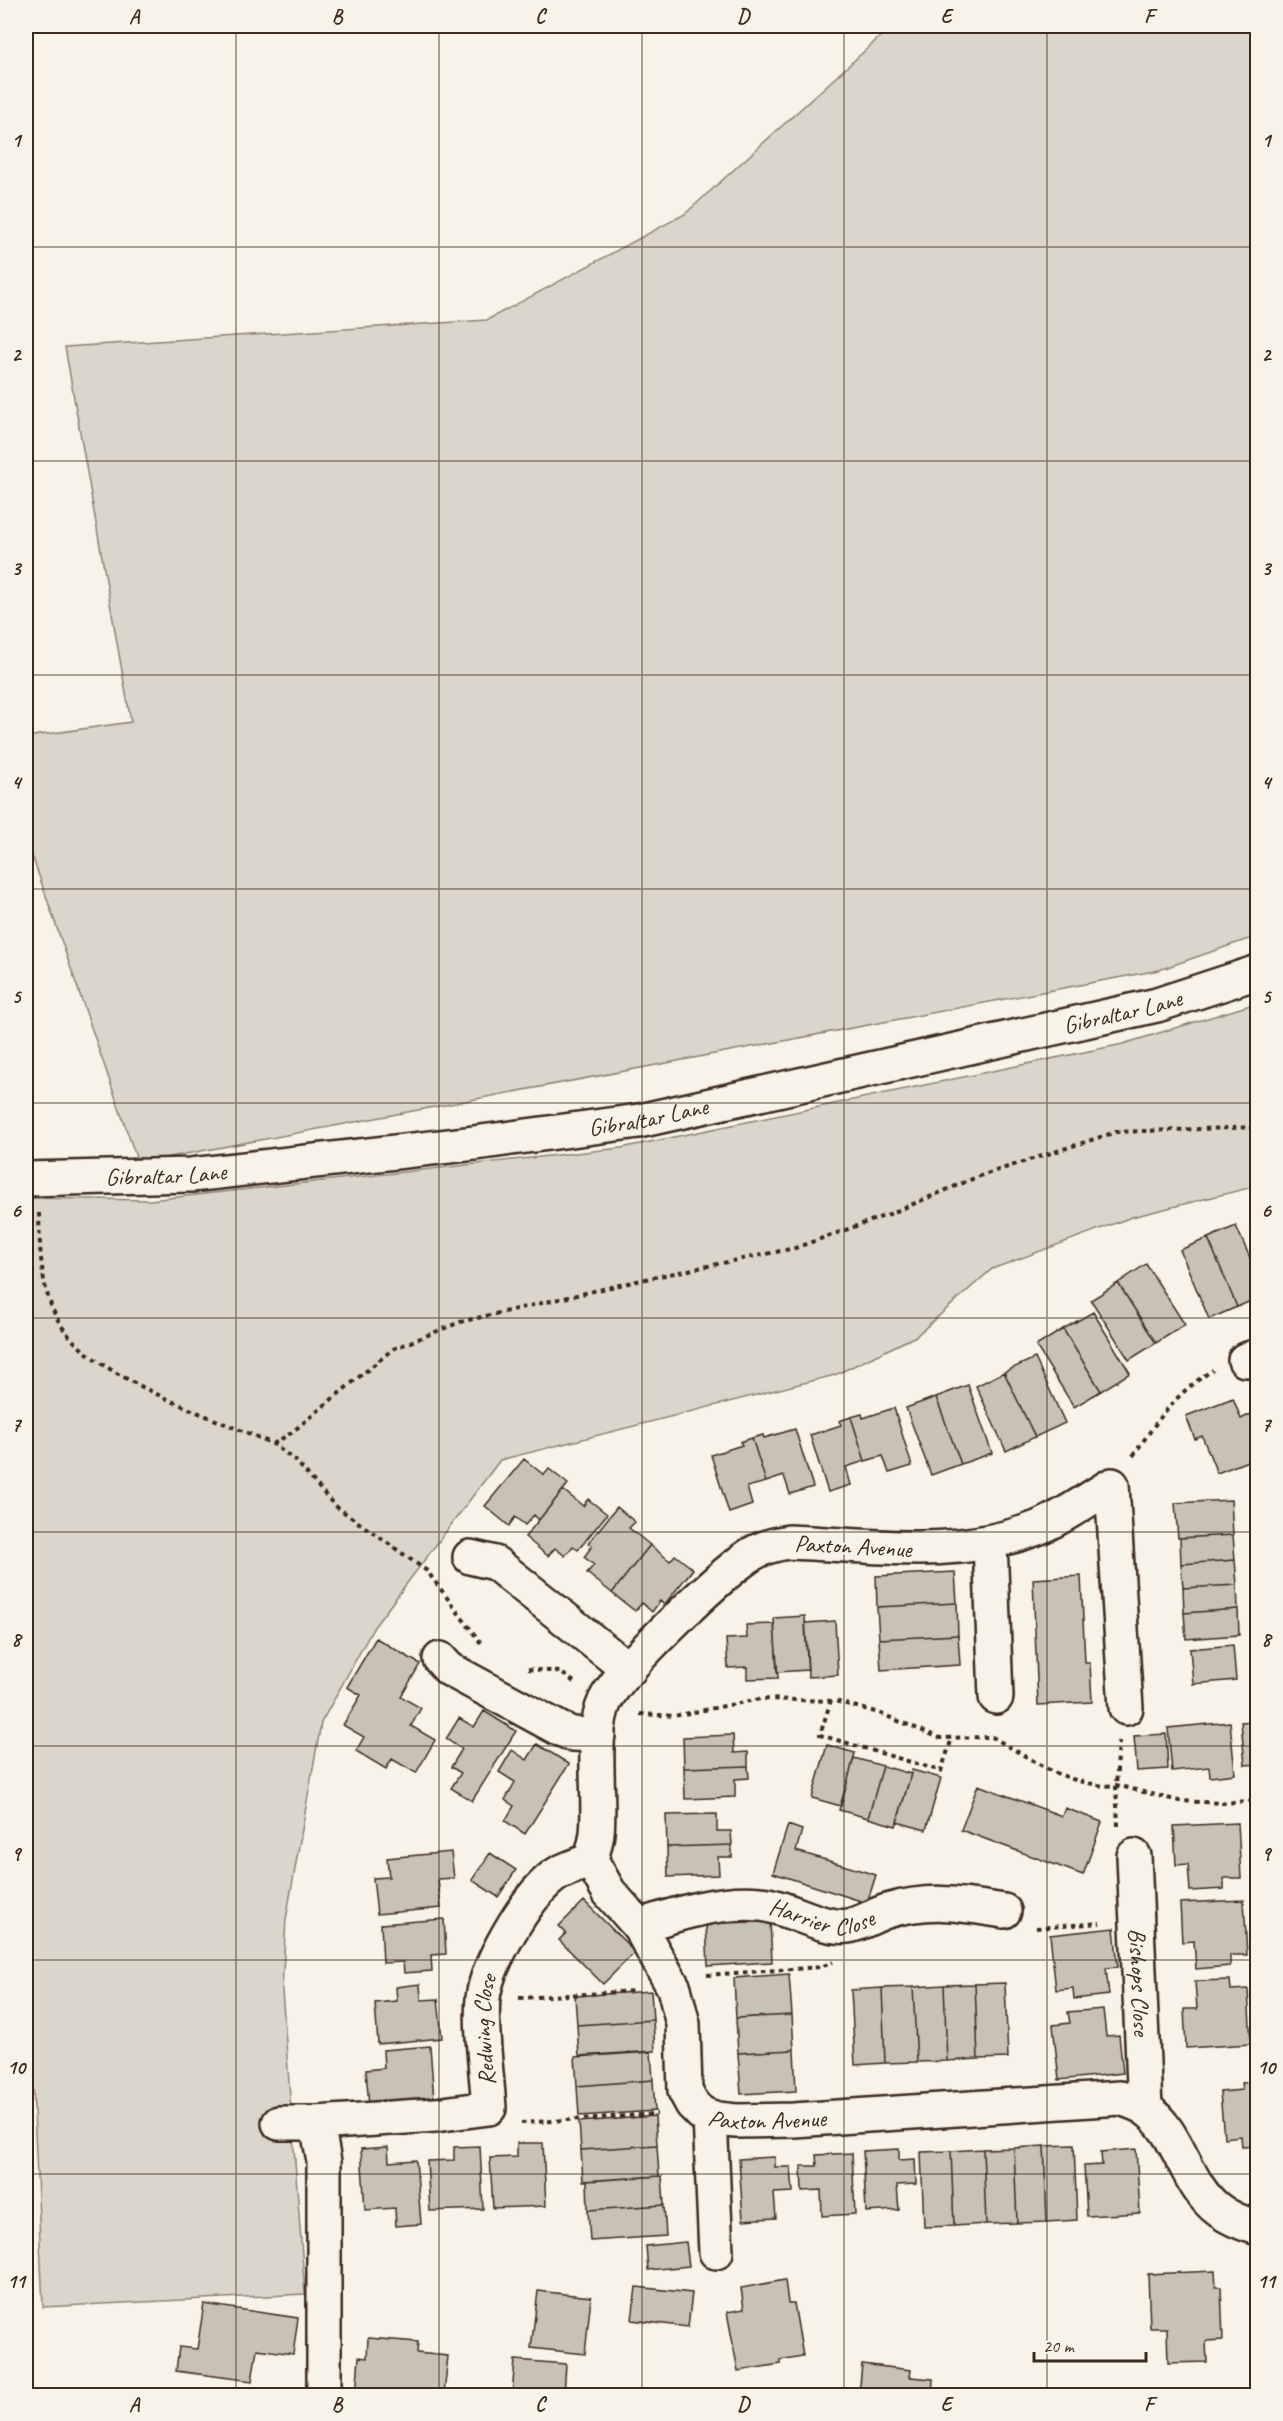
<svg xmlns="http://www.w3.org/2000/svg" width="1283" height="2421" viewBox="0 0 1283 2421" font-family="Caveat,sans-serif">
	<style>
		.green { fill: #dbd6cb; stroke: #8b8074; stroke-width: 1.5 }
		.building { fill: #c8c1b6; stroke: #3b2a1e; stroke-width: 1.5 }
		.lines { fill: none; stroke-linecap: round; stroke-linejoin: round }
		.minor-casing { stroke: #3b2a1e; stroke-width: 38 }
		.path { stroke: #3b2a1e; stroke-width: 4; stroke-dasharray: 4.5 4.5; stroke-linecap: butt }
		.minor { stroke: #f7f3e8; stroke-width: 33 }
		.grid { fill: none; stroke: #3b2a1e; stroke-width: 1.5; stroke-opacity: 0.55 }
		.labels { text-anchor: middle; dominant-baseline: central; stroke-width: 4.5; stroke-linejoin: round; paint-order: stroke }
		.street-label { font-size: 24px; fill: #3b2a1e; stroke: #f7f3e8 }
		.neatline { fill: none; stroke: #3b2a1e; stroke-width: 2 }
		.grid-label { font-size: 20px; text-anchor: middle; font-weight: bold; fill: #3b2a1e }
	</style>
	<rect width="100%" height="100%" fill="#f7f3e8"/>
	<filter id="ink" filterUnits="userSpaceOnUse"><feTurbulence type="fractalNoise" baseFrequency=".0167" numOctaves="2"/><feDisplacementMap in="SourceGraphic" scale="12" xChannelSelector="R" yChannelSelector="G"/><feConvolveMatrix kernelMatrix="1 2 1 2 8 2 1 2 1" color-interpolation-filters="sRGB"/></filter>
	<g filter="url(#ink)">
		<path class="green" d="M 892,26 L 1257,26 L 1257,936 L 1159,970 L 138,1163 L 26,838 L 26,737 L 131,722 L 65,347 L 487,320 L 685,214 Z
			M 1257,1003 L 1257,1186 L 1132,1217 L 992,1269 L 916,1336 L 835,1375 L 500,1460 L 374,1627 L 321,1723 L 286,1919 L 282,1990 L 305,2294 L 43,2307 L 26,1934 L 26,1198 L 150,1200 L 621,1148 L 1123,1044 Z"/>
		<path class="building" d="M 1236,1226 L 1258,1276 L 1258,1298 L 1237,1307 L 1208,1238 Z
			M 1258,1227 L 1258,1246 L 1251,1230 Z
			M 1208,1238 L 1237,1307 L 1209,1319 L 1180,1250 Z
			M 1146,1264 L 1185,1325 L 1156,1343 L 1118,1283 Z
			M 1118,1283 L 1156,1343 L 1129,1360 L 1091,1300 Z
			M 1093,1312 L 1130,1373 L 1101,1391 L 1063,1329 Z
			M 1063,1329 L 1101,1391 L 1074,1407 L 1036,1346 Z
			M 1035,1358 L 1065,1423 L 1035,1437 L 1004,1372 Z
			M 1004,1372 L 1035,1437 L 1006,1451 L 976,1386 Z
			M 968,1385 L 992,1453 L 961,1464 L 936,1397 Z
			M 936,1397 L 961,1464 L 931,1475 L 906,1408 Z
			M 1233,1398 L 1241,1419 L 1253,1413 L 1258,1424 L 1258,1450 L 1255,1451 L 1258,1457 L 1217,1473 L 1202,1436 L 1195,1439 L 1186,1416 Z
			M 894,1408 L 912,1466 L 889,1473 L 883,1456 L 865,1461 L 851,1417 L 862,1414 L 863,1418 Z
			M 851,1417 L 865,1461 L 846,1467 L 851,1485 L 828,1492 L 810,1435 L 841,1425 L 839,1421 Z
			M 795,1429 L 813,1487 L 790,1494 L 784,1476 L 766,1482 L 752,1438 L 763,1435 L 764,1438 Z
			M 752,1438 L 766,1482 L 747,1487 L 752,1505 L 729,1513 L 711,1455 L 742,1445 L 740,1442 Z
			M 524,1459 L 544,1475 L 549,1469 L 568,1484 L 539,1520 L 534,1515 L 525,1525 L 515,1517 L 509,1526 L 485,1506 Z
			M 563,1490 L 583,1506 L 588,1499 L 607,1514 L 578,1550 L 573,1546 L 565,1556 L 555,1548 L 548,1556 L 525,1537 Z
			M 1231,1500 L 1233,1535 L 1178,1538 L 1175,1503 Z
			M 617,1507 L 635,1522 L 629,1528 L 650,1545 L 612,1593 L 587,1573 L 594,1565 L 584,1557 L 592,1546 L 588,1543 Z
			M 1233,1535 L 1235,1560 L 1181,1564 L 1180,1538 Z
			M 650,1545 L 670,1561 L 675,1555 L 693,1569 L 664,1605 L 660,1601 L 652,1612 L 642,1603 L 635,1611 L 612,1593 Z
			M 1235,1560 L 1237,1585 L 1183,1588 L 1181,1564 Z
			M 955,1572 L 957,1603 L 877,1607 L 876,1576 Z
			M 1081,1576 L 1085,1663 L 1090,1663 L 1092,1702 L 1038,1705 L 1033,1579 Z
			M 1237,1585 L 1238,1609 L 1184,1613 L 1183,1588 Z
			M 957,1603 L 958,1635 L 879,1639 L 877,1607 Z
			M 1238,1609 L 1239,1635 L 1186,1639 L 1184,1613 Z
			M 805,1616 L 808,1670 L 777,1672 L 774,1618 Z
			M 835,1621 L 838,1675 L 808,1677 L 805,1623 Z
			M 774,1624 L 778,1678 L 747,1679 L 747,1667 L 728,1668 L 726,1639 L 747,1638 L 746,1625 Z
			M 958,1635 L 960,1665 L 881,1670 L 879,1639 Z
			M 376,1638 L 420,1664 L 401,1697 L 421,1708 L 411,1726 L 435,1740 L 416,1773 L 392,1759 L 386,1769 L 356,1751 L 364,1737 L 343,1725 L 361,1695 L 347,1687 Z
			M 1233,1645 L 1236,1680 L 1193,1684 L 1190,1649 Z
			M 484,1711 L 516,1731 L 472,1801 L 451,1788 L 461,1773 L 451,1767 L 462,1749 L 446,1739 L 459,1718 L 474,1727 Z
			M 1258,1721 L 1258,1764 L 1245,1765 L 1241,1722 Z
			M 1230,1722 L 1235,1774 L 1210,1777 L 1209,1767 L 1172,1771 L 1168,1728 Z
			M 1166,1734 L 1168,1769 L 1137,1771 L 1134,1736 Z
			M 733,1735 L 734,1753 L 748,1752 L 748,1766 L 684,1768 L 683,1737 Z
			M 537,1744 L 569,1764 L 525,1834 L 505,1821 L 514,1806 L 505,1800 L 515,1782 L 499,1772 L 512,1750 L 527,1760 Z
			M 827,1745 L 855,1753 L 841,1806 L 812,1798 Z
			M 854,1758 L 883,1766 L 868,1818 L 839,1810 Z
			M 748,1766 L 749,1778 L 735,1779 L 735,1797 L 685,1799 L 684,1768 Z
			M 883,1766 L 911,1774 L 896,1826 L 868,1818 Z
			M 912,1770 L 941,1778 L 926,1830 L 897,1822 Z
			M 978,1785 L 1062,1816 L 1065,1808 L 1102,1822 L 1083,1875 L 961,1830 Z
			M 717,1814 L 717,1831 L 731,1831 L 732,1845 L 667,1847 L 666,1815 Z
			M 1238,1823 L 1241,1878 L 1224,1878 L 1224,1889 L 1190,1891 L 1188,1864 L 1176,1865 L 1174,1826 Z
			M 788,1825 L 802,1830 L 796,1851 L 876,1875 L 867,1903 L 773,1873 Z
			M 732,1845 L 732,1857 L 718,1857 L 719,1875 L 668,1877 L 667,1847 Z
			M 451,1852 L 454,1878 L 438,1879 L 441,1908 L 377,1914 L 373,1878 L 389,1877 L 387,1858 Z
			M 490,1853 L 516,1870 L 498,1897 L 472,1880 Z
			M 1244,1900 L 1247,1955 L 1230,1955 L 1230,1966 L 1196,1969 L 1194,1941 L 1182,1942 L 1180,1903 Z
			M 584,1901 L 635,1952 L 603,1984 L 559,1940 L 566,1933 L 559,1926 Z
			M 444,1919 L 446,1954 L 431,1955 L 432,1971 L 404,1973 L 403,1962 L 383,1963 L 381,1924 Z
			M 770,1921 L 772,1962 L 708,1966 L 706,1924 Z
			M 1114,1928 L 1118,1967 L 1106,1968 L 1109,1995 L 1074,1999 L 1073,1988 L 1056,1990 L 1050,1935 Z
			M 789,1974 L 792,2015 L 736,2018 L 734,1978 Z
			M 1230,1980 L 1231,1990 L 1248,1989 L 1251,2044 L 1186,2048 L 1184,2009 L 1197,2009 L 1195,1981 Z
			M 1005,1983 L 1008,2058 L 978,2059 L 975,1984 Z
			M 420,1984 L 421,2000 L 438,1999 L 442,2038 L 378,2044 L 375,2003 L 397,2001 L 396,1987 Z
			M 975,1984 L 978,2059 L 947,2061 L 944,1985 Z
			M 944,1985 L 947,2061 L 917,2062 L 913,1987 Z
			M 913,1987 L 917,2062 L 885,2063 L 882,1988 Z
			M 882,1988 L 885,2063 L 855,2065 L 851,1990 Z
			M 651,1991 L 653,2020 L 577,2025 L 575,1996 Z
			M 1103,2009 L 1106,2036 L 1119,2035 L 1123,2073 L 1059,2080 L 1053,2025 L 1070,2023 L 1068,2012 Z
			M 792,2015 L 794,2050 L 738,2053 L 736,2018 Z
			M 653,2020 L 655,2051 L 579,2056 L 577,2025 Z
			M 430,2046 L 434,2101 L 369,2106 L 366,2070 L 384,2068 L 383,2050 Z
			M 794,2050 L 796,2091 L 741,2094 L 738,2053 Z
			M 651,2052 L 653,2080 L 577,2086 L 575,2057 Z
			M 653,2080 L 655,2111 L 579,2116 L 577,2086 Z
			M 1258,2082 L 1258,2146 L 1242,2147 L 1241,2136 L 1224,2138 L 1220,2092 L 1242,2090 L 1241,2083 Z
			M 655,2116 L 657,2145 L 581,2150 L 579,2122 Z
			M 517,2143 L 543,2143 L 546,2206 L 493,2208 L 490,2158 L 517,2157 Z
			M 657,2145 L 659,2176 L 583,2181 L 581,2150 Z
			M 1074,2145 L 1077,2220 L 1047,2222 L 1044,2146 Z
			M 480,2146 L 483,2209 L 430,2211 L 427,2161 L 454,2160 L 454,2147 Z
			M 1044,2146 L 1047,2222 L 1017,2223 L 1014,2148 Z
			M 388,2147 L 389,2162 L 416,2160 L 421,2224 L 396,2226 L 395,2208 L 365,2210 L 361,2149 Z
			M 1014,2148 L 1017,2223 L 986,2224 L 983,2149 Z
			M 899,2149 L 899,2160 L 915,2159 L 916,2184 L 897,2185 L 899,2210 L 866,2212 L 863,2151 Z
			M 983,2149 L 986,2224 L 954,2226 L 951,2151 Z
			M 1136,2149 L 1140,2213 L 1087,2216 L 1084,2166 L 1102,2165 L 1101,2152 Z
			M 951,2151 L 954,2226 L 924,2227 L 921,2152 Z
			M 852,2153 L 855,2214 L 822,2216 L 821,2190 L 802,2191 L 801,2166 L 817,2166 L 816,2155 Z
			M 775,2157 L 775,2167 L 791,2167 L 793,2192 L 774,2193 L 776,2218 L 743,2220 L 739,2159 Z
			M 662,2176 L 664,2205 L 588,2210 L 587,2181 Z
			M 664,2205 L 666,2236 L 590,2241 L 588,2210 Z
			M 686,2242 L 689,2266 L 648,2270 L 646,2246 Z
			M 1215,2271 L 1216,2287 L 1221,2287 L 1223,2340 L 1206,2341 L 1207,2362 L 1168,2363 L 1167,2328 L 1150,2328 L 1148,2274 Z
			M 785,2280 L 788,2303 L 794,2303 L 803,2356 L 780,2360 L 780,2364 L 738,2371 L 727,2312 L 744,2309 L 741,2288 Z
			M 636,2287 L 692,2293 L 688,2327 L 632,2320 Z
			M 538,2291 L 591,2297 L 585,2354 L 531,2348 Z
			M 204,2304 L 298,2318 L 293,2354 L 257,2349 L 252,2381 L 176,2371 L 179,2347 L 197,2349 Z
			M 368,2338 L 418,2342 L 417,2353 L 448,2356 L 444,2394 L 417,2391 L 416,2396 L 356,2396 L 359,2357 L 367,2358 Z
			M 515,2360 L 566,2364 L 564,2394 L 588,2396 L 522,2396 L 512,2393 Z
			M 862,2364 L 911,2370 L 910,2377 L 933,2379 L 932,2396 L 859,2396 Z
			M 744,2391 L 785,2396 L 743,2396 Z"/>
		<g class="lines">
			<defs>
				<g id="minor">
					<path id="s1" d="M 26,1179 L 191,1175 L 467,1144 L 639,1121 L 1157,1005 L 1258,972"/>
					<path d="M 1245,1360 L 1258,1356"/>
					<path d="M 990,1542 L 996,1697"/>
					<path d="M 470,1557 L 495,1563 L 629,1670"/>
					<path d="M 440,1659 L 449,1669 L 560,1729 L 572,1734 L 598,1735"/>
					<path id="s2" d="M 1126,1708 L 1112,1485 C 1088,1499 1063,1518 1037,1528 C 954,1560 875,1545 789,1542 C 774,1544 763,1547 750,1555 C 718,1577 621,1668 605,1701 C 590,1732 601,1798 597,1833 C 596,1842 593,1851 591,1860 L 609,1892 L 639,1926 L 674,1988 L 683,2024 L 685,2091 L 692,2104 L 702,2114 L 717,2119 L 736,2121 L 794,2120 L 1120,2098 C 1129,2101 1139,2104 1146,2109 C 1181,2134 1185,2186 1220,2211 C 1231,2219 1244,2224 1258,2228"/>
					<path id="s3" d="M 1134,1856 L 1145,2108"/>
					<path id="s4" d="M 639,1926 C 677,1914 720,1900 760,1904 C 787,1906 822,1930 848,1926 C 861,1924 874,1915 887,1911 C 931,1898 960,1904 1004,1911"/>
					<path d="M 710,2117 L 716,2252"/>
					<path d="M 279,2123 L 317,2123"/>
					<path id="s5" d="M 324,2396 L 324,2162 L 317,2123 L 435,2115 L 489,2108 C 487,2075 480,2029 483,1998 C 487,1964 526,1897 554,1876 C 564,1869 579,1865 591,1860"/>
				</g>
			</defs>
			<use href="#minor" class="minor-casing"/>
			<path class="path" d="M 39,1213 C 40,1252 40,1295 63,1328 C 97,1379 216,1418 273,1444 L 296,1461 L 334,1505 L 427,1571 L 481,1643
				M 273,1444 L 291,1433 L 393,1349 L 460,1322 L 650,1278 L 795,1248 L 887,1215 L 977,1177 L 1116,1132 L 1258,1127
				M 1133,1456 C 1158,1420 1174,1394 1213,1370
				M 528,1669 L 560,1672 L 574,1682
				M 831,1700 L 820,1735 L 941,1771 L 952,1738
				M 640,1714 L 674,1716 L 760,1699 L 835,1701 L 879,1713 L 940,1738 L 992,1737 L 1051,1771 L 1078,1781 L 1103,1786 L 1116,1785 L 1179,1801 L 1224,1803 L 1258,1800
				M 1118,1826 L 1116,1785 L 1119,1741
				M 1036,1928 L 1100,1923
				M 707,1975 L 821,1967 L 833,1962
				M 519,1998 L 635,1991
				M 521,2123 L 657,2114"/>
			<use href="#minor" class="minor"/>
		</g>
	</g>
	<path class="grid" d="M 236,26 L 236,2396M 439,26 L 439,2396M 642,26 L 642,2396M 844,26 L 844,2396M 1047,26 L 1047,2396M 26,247 L 1258,247M 26,461 L 1258,461M 26,675 L 1258,675M 26,889 L 1258,889M 26,1103 L 1258,1103M 26,1318 L 1258,1318M 26,1532 L 1258,1532M 26,1746 L 1258,1746M 26,1960 L 1258,1960M 26,2174 L 1258,2174"/>
	<g class="labels">
		<g class="street-label">
			<text stroke="none"><textPath href="#s1" startOffset="1112">Gibraltar Lane</textPath></text>
			<text stroke="none"><textPath href="#s1" startOffset="626">Gibraltar Lane</textPath></text>
			<text stroke="none"><textPath href="#s1" startOffset="140">Gibraltar Lane</textPath></text>
			<text transform="translate(853 1546) rotate(3)">Paxton Avenue</text>
			<text stroke="none"><textPath href="#s4" startOffset="188">Harrier Close</textPath></text>
			<text stroke="none"><textPath href="#s3" startOffset="126">Bishops Close</textPath></text>
			<text stroke="none"><textPath href="#s5" startOffset="525">Redwing Close</textPath></text>
			<text stroke="none"><textPath href="#s2" startOffset="1322">Paxton Avenue</textPath></text>
		</g>
	</g>
	<rect width="1283" height="2421" fill="none" stroke="#f7f3e8" stroke-width="66"/>
	<path d="M1034 2352v9h112v-9" fill="none" stroke="#3b2a1e" stroke-width="3"/>
	<text x="1043" y="2352" font-size="18" fill="#3b2a1e" stroke="#f7f3e8" stroke-width="4.5" paint-order="stroke">20 m</text>
	<rect x="33" y="33" width="1217" height="2355" class="neatline"/>
	<g class="grid-label">
		<text x="134" y="23">A</text>
		<text x="337" y="23">B</text>
		<text x="540" y="23">C</text>
		<text x="743" y="23">D</text>
		<text x="946" y="23">E</text>
		<text x="1149" y="23">F</text>
		<text x="16" y="147">1</text>
		<text x="1266" y="147">1</text>
		<text x="16" y="361">2</text>
		<text x="1266" y="361">2</text>
		<text x="16" y="575">3</text>
		<text x="1266" y="575">3</text>
		<text x="16" y="789">4</text>
		<text x="1266" y="789">4</text>
		<text x="16" y="1003">5</text>
		<text x="1266" y="1003">5</text>
		<text x="16" y="1217">6</text>
		<text x="1266" y="1217">6</text>
		<text x="16" y="1431">7</text>
		<text x="1266" y="1431">7</text>
		<text x="16" y="1646">8</text>
		<text x="1266" y="1646">8</text>
		<text x="16" y="1860">9</text>
		<text x="1266" y="1860">9</text>
		<text x="16" y="2074">10</text>
		<text x="1266" y="2074">10</text>
		<text x="16" y="2288">11</text>
		<text x="1266" y="2288">11</text>
		<text x="134" y="2411">A</text>
		<text x="337" y="2411">B</text>
		<text x="540" y="2411">C</text>
		<text x="743" y="2411">D</text>
		<text x="946" y="2411">E</text>
		<text x="1149" y="2411">F</text>
	</g>
</svg>
